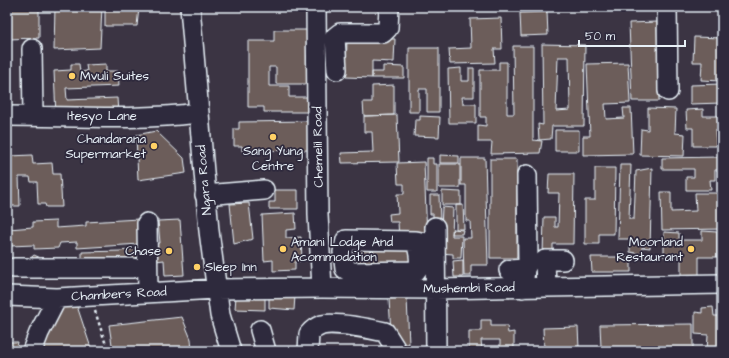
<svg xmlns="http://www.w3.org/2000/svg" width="729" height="358" viewBox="0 0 729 358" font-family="'Architects Daughter',sans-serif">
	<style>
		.building { fill: #6c5d5a; stroke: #e8f1f8; fill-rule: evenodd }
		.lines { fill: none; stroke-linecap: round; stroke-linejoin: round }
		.minor-casing { stroke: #e8f1f8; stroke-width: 22 }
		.path { stroke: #e8f1f8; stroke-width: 2.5; stroke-dasharray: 3 3; stroke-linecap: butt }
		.minor { stroke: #2f2a3d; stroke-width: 19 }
		.poi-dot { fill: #ffd166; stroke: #2f2a3d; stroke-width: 1.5 }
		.labels { text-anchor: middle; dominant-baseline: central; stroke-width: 3.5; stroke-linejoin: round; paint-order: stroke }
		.poi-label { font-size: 13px; fill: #e8f1f8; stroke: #2f2a3d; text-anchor: start }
		.street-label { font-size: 13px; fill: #e8f1f8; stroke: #2f2a3d }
	</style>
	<rect width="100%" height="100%" fill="#3b3443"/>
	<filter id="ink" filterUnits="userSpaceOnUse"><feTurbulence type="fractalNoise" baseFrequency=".025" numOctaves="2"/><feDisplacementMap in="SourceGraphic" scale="8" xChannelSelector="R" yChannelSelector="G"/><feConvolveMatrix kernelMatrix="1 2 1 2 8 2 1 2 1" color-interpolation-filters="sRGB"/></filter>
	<g filter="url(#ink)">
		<path class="building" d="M 7,7 L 39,7 L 39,38 L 7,39 Z
			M 55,7 L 102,7 L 100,48 L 54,50 Z
			M 105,7 L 139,8 L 137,26 L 105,26 Z
			M 547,12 L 548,35 L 521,36 L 520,13 Z
			M 501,18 L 502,49 L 494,49 L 495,63 L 450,64 L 449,49 L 471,48 L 470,19 Z
			M 657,22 L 659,101 L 632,101 L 629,23 Z
			M 274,30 L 309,30 L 309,84 L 276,84 L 276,67 L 269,67 L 269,86 L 289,86 L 289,97 L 309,97 L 309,112 L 264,112 L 264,107 L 248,107 L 248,41 L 274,41 Z
			M 694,37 L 722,38 L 722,81 L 701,80 L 702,62 L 693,62 Z
			M 347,38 L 395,39 L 394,62 L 372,61 L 372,78 L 346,77 Z
			M 542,44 L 585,45 L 584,126 L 552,126 L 551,139 L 539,140 L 538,124 L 543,125 ZM 558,57 L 569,57 L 570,110 L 556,111 Z
			M 513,46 L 533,46 L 533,140 L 542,141 L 540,153 L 491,154 L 492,142 L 478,142 L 478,125 L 486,126 L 486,117 L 480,117 L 480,70 L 499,70 L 499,62 L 507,62 L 507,114 L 514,114 Z
			M 409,48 L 439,48 L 439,112 L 427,112 L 427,89 L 419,89 L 419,112 L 409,112 Z
			M 628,63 L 630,103 L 605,104 L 606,119 L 624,118 L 623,108 L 631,108 L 633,154 L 583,155 L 583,136 L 590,136 L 587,64 Z
			M 71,64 L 79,64 L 80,72 L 87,71 L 86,65 L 106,64 L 106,71 L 118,71 L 119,86 L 66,88 L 67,100 L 117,98 L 118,113 L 56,116 L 54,71 L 71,70 Z
			M 383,66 L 404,67 L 404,78 L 372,78 L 372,72 L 383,72 Z
			M 461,68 L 461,81 L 469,81 L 469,68 L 474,68 L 474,97 L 462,97 L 463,104 L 476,104 L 476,123 L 449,123 L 448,69 Z
			M 722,84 L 722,103 L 690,104 L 690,85 Z
			M 394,85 L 394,115 L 364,116 L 363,102 L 372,102 L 372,86 Z
			M 648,108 L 676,109 L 675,133 L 685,134 L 684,156 L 640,155 L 641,129 L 648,130 Z
			M 703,109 L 703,116 L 721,116 L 721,131 L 715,131 L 716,146 L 693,146 L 693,128 L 687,128 L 686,110 Z
			M 397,115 L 399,162 L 342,163 L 341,153 L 373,152 L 372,132 L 364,132 L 364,116 Z
			M 420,116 L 440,117 L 439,137 L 414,136 L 415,120 L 420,120 Z
			M 312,121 L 312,150 L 242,151 L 242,146 L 234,146 L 234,129 L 239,129 L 239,122 Z
			M 555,130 L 579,130 L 579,151 L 555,151 Z
			M 156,131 L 184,158 L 186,173 L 138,180 L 136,135 Z
			M 32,155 L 33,164 L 52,163 L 53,174 L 60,174 L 62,207 L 46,207 L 45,204 L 38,204 L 37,182 L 31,182 L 30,177 L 19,177 L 20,206 L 11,206 L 11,198 L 7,198 L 7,189 L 9,189 L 7,162 L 11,162 L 10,156 Z
			M 440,155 L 459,156 L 459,163 L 440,163 Z
			M 722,157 L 722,170 L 715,170 L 715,180 L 710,180 L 711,190 L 686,190 L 686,177 L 694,177 L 694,169 L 662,169 L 662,158 Z
			M 427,158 L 433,158 L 433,164 L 437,164 L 437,192 L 427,192 Z
			M 461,158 L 485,158 L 488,265 L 471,265 L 471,276 L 464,276 L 463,238 L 471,238 L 470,221 L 466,221 L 466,185 L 461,185 Z
			M 490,159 L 517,159 L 517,258 L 490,258 Z
			M 424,162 L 427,238 L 399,239 L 398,222 L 390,222 L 389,214 L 398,213 L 397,194 L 404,194 L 404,184 L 398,184 L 397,163 Z
			M 439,164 L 460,164 L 460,188 L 439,188 Z
			M 620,165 L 631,165 L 629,219 L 634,219 L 636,171 L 652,168 L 650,248 L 642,247 L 642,254 L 630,252 L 630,239 L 618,239 Z
			M 595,168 L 615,168 L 614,234 L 599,234 L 599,244 L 585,244 L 585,200 L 595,200 Z
			M 549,174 L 574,174 L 573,244 L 553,244 L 553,255 L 543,255 L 544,217 L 555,217 L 555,227 L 558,227 L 559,193 L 548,193 Z
			M 719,186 L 722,186 L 722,229 L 662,230 L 661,192 L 671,192 L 671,212 L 696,211 L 695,193 L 719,193 Z
			M 275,190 L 298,190 L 298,209 L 269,209 L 269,202 L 275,202 Z
			M 442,191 L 461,192 L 461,205 L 442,205 Z
			M 430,195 L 439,195 L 440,221 L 433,221 L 433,214 L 430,214 Z
			M 249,203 L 253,239 L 234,244 L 230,204 Z
			M 456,205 L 463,205 L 464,229 L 456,229 Z
			M 442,207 L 453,208 L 452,236 L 462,236 L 461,258 L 453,258 L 453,254 L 440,253 Z
			M 295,213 L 296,229 L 286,230 L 286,238 L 301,237 L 302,261 L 295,262 L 295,270 L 273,271 L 273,260 L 264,261 L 262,215 Z
			M 139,219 L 140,244 L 77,248 L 77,242 L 60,243 L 58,248 L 34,249 L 34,245 L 10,246 L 9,229 L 33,227 L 33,222 L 56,221 L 56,228 L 86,226 L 86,222 Z
			M 180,220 L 184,275 L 165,276 L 164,260 L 156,261 L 155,243 L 160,243 L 158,221 Z
			M 453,229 L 463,230 L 462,234 L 452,234 Z
			M 702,231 L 717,232 L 717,257 L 699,257 L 699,275 L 681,275 L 681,257 L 664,257 L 664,232 L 679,233 L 679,240 L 702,240 Z
			M 409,244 L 410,267 L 348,268 L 347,246 Z
			M 139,248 L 136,266 L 26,262 L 34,255 L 43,259 L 82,258 L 82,252 L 121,251 Z
			M 591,257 L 631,257 L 631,272 L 592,272 Z
			M 463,260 L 463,277 L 454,277 L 453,261 Z
			M 269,294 L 295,296 L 294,310 L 269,308 Z
			M 236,296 L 265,298 L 265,310 L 235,309 Z
			M 407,298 L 409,344 L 399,344 L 398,333 L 391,333 L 389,299 Z
			M 61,306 L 77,306 L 92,351 L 39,351 Z
			M 713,307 L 714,316 L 722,316 L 722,351 L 707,351 L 708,335 L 695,334 L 695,312 L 702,313 L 702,308 Z
			M 182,317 L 191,339 L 192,351 L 113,351 L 109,325 Z
			M 481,320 L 491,320 L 491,326 L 507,326 L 508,333 L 514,332 L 514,351 L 500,351 L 500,340 L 481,340 L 482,350 L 487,351 L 469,351 L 469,331 L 481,331 Z
			M 693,324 L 693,351 L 609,351 L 609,348 L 601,347 L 600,325 Z
			M 578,327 L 579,348 L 544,349 L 543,328 Z
			M 7,342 L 18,342 L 16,351 L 7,351 Z"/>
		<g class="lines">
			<defs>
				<path id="minor" d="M 190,7 L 209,231 L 220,315 L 231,351
					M 316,7 L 318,215 L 322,288
					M 667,7 L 668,91
					M 32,49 L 33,116
					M 337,70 L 335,37 L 340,33 L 383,33 L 388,28 L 389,7
					M 7,116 C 70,116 135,121 198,113
					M 205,195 L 264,190
					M 147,223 L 148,292
					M 435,227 L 436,351
					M 416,241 C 418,251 423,263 416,271 L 351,272 L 345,269 L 343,252 L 346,240 L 416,241 L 435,245
					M 14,268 L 133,268
					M 509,270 L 525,269
					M 546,287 L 545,260 L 563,260
					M 523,288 L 525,269 L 528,263 L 527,175
					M 7,296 L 57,298 L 216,289 L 322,288 L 436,289 L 722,284
					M 260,330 L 266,351
					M 32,351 L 39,333 L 57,298
					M 308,351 L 309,334 C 313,329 316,327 322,325 C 335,322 371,329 385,332 L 397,351"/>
			</defs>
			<use href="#minor" class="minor-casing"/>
			<path class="path" d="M 95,311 L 108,351"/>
			<use href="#minor" class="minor"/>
		</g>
	</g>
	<g class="poi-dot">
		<circle cx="72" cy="76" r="4"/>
		<circle cx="273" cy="137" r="4"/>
		<circle cx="154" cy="146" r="4"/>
		<circle cx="283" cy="249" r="4"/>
		<circle cx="691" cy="249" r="4"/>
		<circle cx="169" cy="251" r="4"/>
		<circle cx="197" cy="267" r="4"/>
	</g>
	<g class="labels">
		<g class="poi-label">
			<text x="80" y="76">Mvuli Suites</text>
			<text x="146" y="139" text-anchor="end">Chandarana<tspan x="146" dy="15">Supermarket</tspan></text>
			<text x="273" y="151" text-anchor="middle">Sang Yung<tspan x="273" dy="15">Centre</tspan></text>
			<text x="291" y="242">Amani Lodge And<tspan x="291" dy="15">Acommodation</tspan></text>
			<text x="683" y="242" text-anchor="end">Moorland<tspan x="683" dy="15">Restaurant</tspan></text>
			<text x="161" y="251" text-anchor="end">Chase</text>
			<text x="205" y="267">Sleep Inn</text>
		</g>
		<g class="street-label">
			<text x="102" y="116">Itesyo Lane</text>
			<text transform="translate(318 147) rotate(-91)">Chemelil Road</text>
			<text transform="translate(204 180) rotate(-95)">Ngara Road</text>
			<text transform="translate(469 288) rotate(-1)">Mushembi Road</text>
			<text transform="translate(119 294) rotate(-3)">Chambers Road</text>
		</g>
	</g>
	<rect width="729" height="358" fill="none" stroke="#2f2a3d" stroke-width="24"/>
	<rect x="12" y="12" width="705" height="334" fill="none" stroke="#e8f1f8" stroke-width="1.5" filter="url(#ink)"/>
	<path d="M579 40v6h106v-6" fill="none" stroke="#e8f1f8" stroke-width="2"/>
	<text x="585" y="40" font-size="12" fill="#e8f1f8" stroke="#2f2a3d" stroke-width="3" paint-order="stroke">50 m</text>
</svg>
